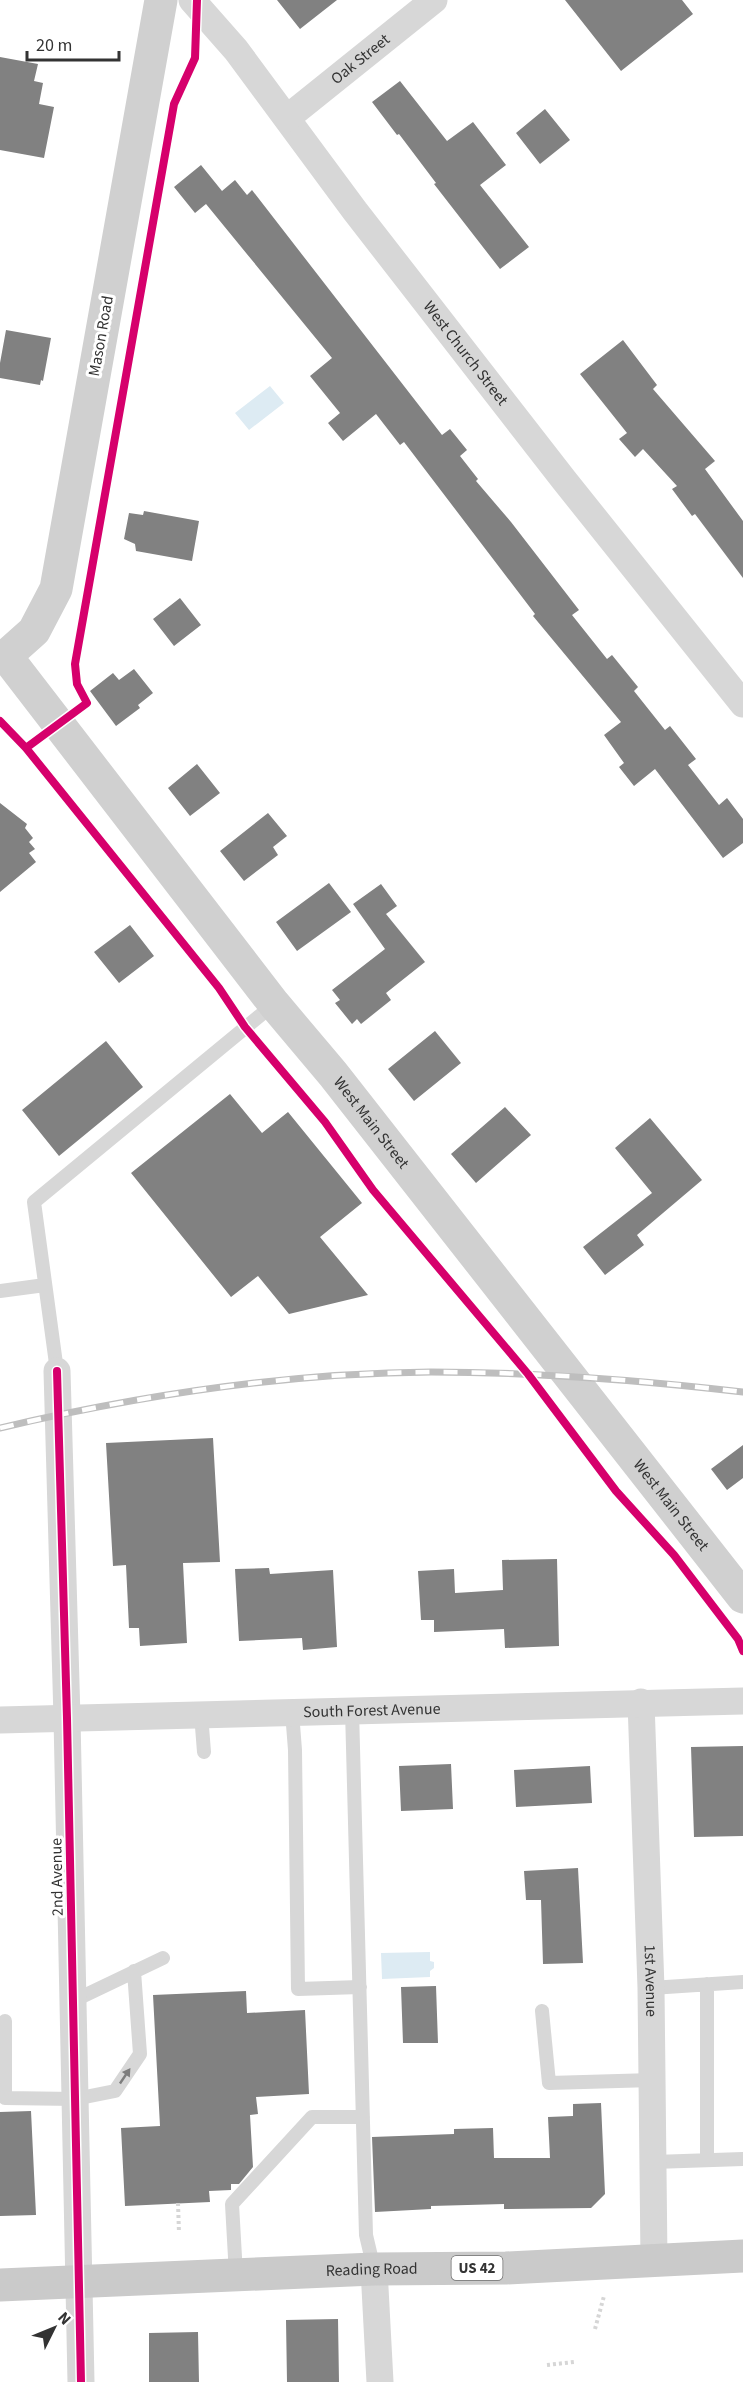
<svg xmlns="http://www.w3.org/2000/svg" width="743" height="2382" viewBox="0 0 743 2382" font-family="'Source Sans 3',sans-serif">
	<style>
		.water { fill: #ddebf3 }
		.building { fill: #818181 }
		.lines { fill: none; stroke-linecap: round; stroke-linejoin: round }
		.path { stroke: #d6d6d6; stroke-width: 4; stroke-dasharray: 3 3; stroke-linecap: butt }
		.service { stroke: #d7d7d7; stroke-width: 14 }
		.minor { stroke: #d7d7d7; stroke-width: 27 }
		.secondary { stroke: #d0d0d0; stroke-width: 33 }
		.primary { stroke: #cacaca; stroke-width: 33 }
		.rail-casing { stroke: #bebebe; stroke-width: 7 }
		.rail { stroke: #fff; stroke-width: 4.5; stroke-dasharray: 14; stroke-linecap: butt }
		.cycleway-casing { stroke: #fff; stroke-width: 11 }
		.cycleway { stroke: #d6006c; stroke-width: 8 }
		.oneway { fill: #7d7d7d }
		.labels { text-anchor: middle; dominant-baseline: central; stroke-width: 6; stroke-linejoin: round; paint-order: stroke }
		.shield { fill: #fff; stroke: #707070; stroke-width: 1.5 }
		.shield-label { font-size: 15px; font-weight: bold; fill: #333 }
		.street-label { font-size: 16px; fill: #333; stroke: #fff }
	</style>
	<rect width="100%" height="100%" fill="#fff"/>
	<path class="water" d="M 270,386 L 284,403 L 249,430 L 235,413 Z
		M 430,1952 L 430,1961 L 434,1962 L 434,1968 L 430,1971 L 430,1977 L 382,1979 L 381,1953 Z"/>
	<path class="building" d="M 277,0 L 337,0 L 300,29 Z
		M 565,0 L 682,0 L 693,14 L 621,71 Z
		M 0,57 L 38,64 L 34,81 L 43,83 L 39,104 L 54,107 L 44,158 L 0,150 Z
		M 400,81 L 447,141 L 473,122 L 506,165 L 480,185 L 529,247 L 500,269 L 434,184 L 436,183 L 399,134 L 397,135 L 372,102 Z
		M 545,109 L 570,140 L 540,164 L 516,133 Z
		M 201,165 L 222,191 L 235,180 L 247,195 L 252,190 L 442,435 L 450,429 L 467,450 L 460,456 L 478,479 L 476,481 L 511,522 L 579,610 L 572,615 L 607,659 L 612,655 L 638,687 L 634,691 L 665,730 L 670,726 L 696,759 L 688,765 L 719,805 L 727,798 L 743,819 L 743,843 L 723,858 L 655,769 L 634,786 L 619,767 L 624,763 L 604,735 L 621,722 L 533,616 L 535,614 L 404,442 L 400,445 L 376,414 L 343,441 L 328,423 L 340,413 L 310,376 L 332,358 L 206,204 L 195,213 L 174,187 Z
		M 6,330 L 51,338 L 43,381 L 41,380 L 40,385 L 0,378 L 0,363 Z
		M 623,340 L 657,385 L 653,389 L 715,461 L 705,469 L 743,521 L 743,578 L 695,514 L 692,516 L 672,489 L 677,486 L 643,449 L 635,457 L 619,439 L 627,433 L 580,374 Z
		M 144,511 L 199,521 L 192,561 L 136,551 L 135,544 L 124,539 L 129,513 L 143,515 Z
		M 180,598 L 201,625 L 174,646 L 153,619 Z
		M 134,669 L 153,693 L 138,705 L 140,708 L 116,726 L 90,691 L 113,673 L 119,680 Z
		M 197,764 L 220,793 L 190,816 L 168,788 Z
		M 0,803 L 27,824 L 25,828 L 33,838 L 29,842 L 35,849 L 29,853 L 36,862 L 0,892 Z
		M 268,813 L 287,836 L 273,847 L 278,855 L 244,881 L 220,851 Z
		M 329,883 L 351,912 L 297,951 L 276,922 Z
		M 381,884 L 397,906 L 386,914 L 425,962 L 386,993 L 391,1000 L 361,1024 L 357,1019 L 352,1024 L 335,1003 L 340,1000 L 332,990 L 385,949 L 353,904 Z
		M 130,925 L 154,956 L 119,983 L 94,952 Z
		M 435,1031 L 461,1063 L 414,1101 L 388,1069 Z
		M 106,1041 L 143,1087 L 59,1156 L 22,1110 Z
		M 230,1094 L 262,1133 L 288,1112 L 362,1203 L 320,1237 L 368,1295 L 289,1314 L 258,1276 L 231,1297 L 131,1173 Z
		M 505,1107 L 531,1135 L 476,1183 L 451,1154 Z
		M 650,1118 L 702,1180 L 637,1235 L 644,1245 L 605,1275 L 583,1247 L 652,1193 L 615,1148 Z
		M 213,1438 L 220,1562 L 183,1563 L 187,1643 L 140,1646 L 139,1628 L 129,1628 L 126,1565 L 113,1566 L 106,1443 Z
		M 743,1445 L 743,1478 L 727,1490 L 711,1469 Z
		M 557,1559 L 559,1646 L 505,1648 L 504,1629 L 434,1632 L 434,1620 L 421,1620 L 418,1571 L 454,1569 L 455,1593 L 503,1590 L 502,1560 Z
		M 269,1568 L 270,1574 L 333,1570 L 337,1647 L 303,1650 L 302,1638 L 239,1641 L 235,1569 Z
		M 743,1746 L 743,1836 L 694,1837 L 691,1747 Z
		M 451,1764 L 453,1809 L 401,1811 L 399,1766 Z
		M 590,1766 L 592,1803 L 516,1807 L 514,1770 Z
		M 578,1868 L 583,1963 L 543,1964 L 541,1900 L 526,1900 L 524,1871 Z
		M 436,1986 L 438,2043 L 403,2043 L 401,1987 Z
		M 246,1991 L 247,2013 L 305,2010 L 309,2094 L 256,2097 L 258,2114 L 250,2115 L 253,2167 L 239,2184 L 231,2184 L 231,2190 L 209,2191 L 210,2202 L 125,2206 L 121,2128 L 160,2126 L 153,1995 Z
		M 601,2103 L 605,2194 L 591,2208 L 504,2209 L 504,2204 L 431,2206 L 431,2209 L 375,2212 L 372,2137 L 454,2134 L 454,2129 L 493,2128 L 494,2158 L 550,2158 L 548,2117 L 573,2116 L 573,2104 Z
		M 31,2111 L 36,2215 L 0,2216 L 0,2112 Z
		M 338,2319 L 339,2382 L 287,2382 L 286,2320 Z
		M 198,2332 L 199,2382 L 149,2382 L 149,2333 Z"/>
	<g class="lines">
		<path class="path" d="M 178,2203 L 179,2233
			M 595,2329 L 604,2296
			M 547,2365 L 574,2362"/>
		<path class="service" d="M 0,1291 L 45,1285
			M 57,1371 L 34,1202 L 274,1004
			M 352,1710 L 366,2235 L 374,2269
			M 292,1712 L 295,1750 L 298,1989 L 360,1987
			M 201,1714 L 204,1752
			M 707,1984 L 707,2160
			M 651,1988 L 743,1982
			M 73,2001 L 163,1958
			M 542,2011 L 549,2083 L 653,2080
			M 5,2021 L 5,2098 L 75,2099 L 115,2091 L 140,2054 L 134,1971
			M 654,2162 L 743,2159
			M 236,2275 L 232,2204 L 312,2117 L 363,2117"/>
		<g class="minor">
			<path id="s1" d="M 192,0 L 236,50 L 355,211 L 564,480 L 743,704"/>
			<path id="s2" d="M 287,118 L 434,0"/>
			<path d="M 57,1371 L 67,1718 L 81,2382"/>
			<path id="s3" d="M 641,1702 L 651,1988 L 654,2260"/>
			<path id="s4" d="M 0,1720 L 743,1701"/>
			<path d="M 374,2269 L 380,2382"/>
		</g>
		<path class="secondary" id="s5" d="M 161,0 L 56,589 L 34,631 L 6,656 L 274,1004 L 333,1074 L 743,1597"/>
		<path class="primary" id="s6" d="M 0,2285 L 374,2269 L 506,2268 L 743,2256"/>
		<defs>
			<path id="rail" d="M 0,1428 C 141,1395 286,1373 431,1372 C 536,1372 639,1380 743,1392"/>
		</defs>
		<use href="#rail" class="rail-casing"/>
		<use href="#rail" class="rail"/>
		<defs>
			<path id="cycleway" d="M 0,721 L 26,748 L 219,988 L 245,1027 L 325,1122 L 373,1190 L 528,1374 L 616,1491 L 674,1555 L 738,1639 L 743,1651
				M 26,748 L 87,703 L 77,684 L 75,664 L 174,104 L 195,58 L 197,0
				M 57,1371 L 67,1718 L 81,2382"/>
		</defs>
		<use href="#cycleway" class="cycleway-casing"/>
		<use href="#cycleway" class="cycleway"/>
	</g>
	<defs><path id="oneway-solid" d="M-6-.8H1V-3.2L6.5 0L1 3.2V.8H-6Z" transform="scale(1.5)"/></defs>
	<use class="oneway" href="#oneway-solid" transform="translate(125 2076) rotate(-56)"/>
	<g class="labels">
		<rect class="shield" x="451.5" y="2256" width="51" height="24" rx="4.5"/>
		<g class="shield-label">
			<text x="477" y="2268">US 42</text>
		</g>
		<g class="street-label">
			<text stroke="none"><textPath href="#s2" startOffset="94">Oak Street</textPath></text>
			<text transform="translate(101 336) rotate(-80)">Mason Road</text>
			<text stroke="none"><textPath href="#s1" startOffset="447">West Church Street</textPath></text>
			<text stroke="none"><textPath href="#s5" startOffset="1276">West Main Street</textPath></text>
			<text stroke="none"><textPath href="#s5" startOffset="1762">West Main Street</textPath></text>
			<text stroke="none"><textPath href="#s4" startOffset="372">South Forest Avenue</textPath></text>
			<text transform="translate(57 1877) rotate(-91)">2nd Avenue</text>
			<text stroke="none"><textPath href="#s3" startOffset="279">1st Avenue</textPath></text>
			<text stroke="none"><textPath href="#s6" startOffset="372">Reading Road</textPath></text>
		</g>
	</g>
	<g transform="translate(54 2328) rotate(47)" stroke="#ffffff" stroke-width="4.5" paint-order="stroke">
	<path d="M0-4.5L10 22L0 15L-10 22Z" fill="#333333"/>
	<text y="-9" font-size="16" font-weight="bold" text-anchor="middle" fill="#333333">N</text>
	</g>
	<path d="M27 51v9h92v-9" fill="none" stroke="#333333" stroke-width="3"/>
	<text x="36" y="51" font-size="18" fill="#333333" stroke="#ffffff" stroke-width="4.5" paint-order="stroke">20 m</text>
</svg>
